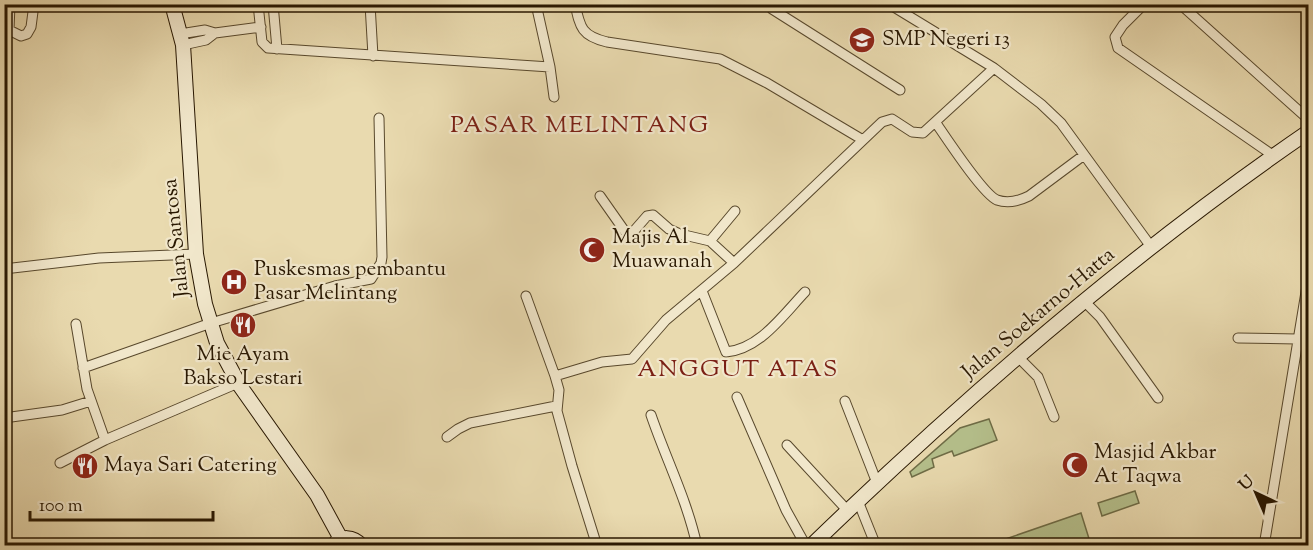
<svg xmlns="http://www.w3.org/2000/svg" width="1313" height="550" viewBox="0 0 1313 550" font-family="'Sorts Mill Goudy',serif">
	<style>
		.green { fill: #b5c08c; stroke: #6e6c46; stroke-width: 1.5 }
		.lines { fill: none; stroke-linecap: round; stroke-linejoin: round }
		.street-casing { stroke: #58482c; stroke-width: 11 }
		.secondary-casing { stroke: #281701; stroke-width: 16 }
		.street { stroke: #f1e7cb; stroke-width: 9 }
		.secondary { stroke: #f1e7cb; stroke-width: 14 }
		.labels { text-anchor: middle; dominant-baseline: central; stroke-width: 4.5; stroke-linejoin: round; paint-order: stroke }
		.poi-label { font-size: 21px; fill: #281701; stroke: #f1e7cb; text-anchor: start }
		.street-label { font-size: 21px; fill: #281701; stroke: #f1e7cb }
		.quarter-label { font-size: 24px; letter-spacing: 1.5px; fill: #7a1f14; stroke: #f1e7cb }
	</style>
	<rect width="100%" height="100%" fill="#e9daaf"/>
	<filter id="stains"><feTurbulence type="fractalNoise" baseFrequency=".00333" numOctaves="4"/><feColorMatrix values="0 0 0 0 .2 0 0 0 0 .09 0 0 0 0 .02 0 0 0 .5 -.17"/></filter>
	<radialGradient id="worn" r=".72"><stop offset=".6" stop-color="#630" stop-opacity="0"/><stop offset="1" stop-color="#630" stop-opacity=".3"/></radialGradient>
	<path class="green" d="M 989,419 L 997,440 L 954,456 L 952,451 L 932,459 L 934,467 L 912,477 L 910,472 L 960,428 Z
		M 1135,491 L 1139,503 L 1102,516 L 1098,503 Z
		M 1081,513 L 1091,545 L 988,545 Z"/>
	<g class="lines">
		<defs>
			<path id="street" d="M 10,4 L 9,30 L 21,36 L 27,34 L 31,27 L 34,4
				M 258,4 L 262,42 L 268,48 L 550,67 L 536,4
				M 273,4 L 277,49
				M 370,4 L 373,56
				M 575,4 C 580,28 582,36 607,42 L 720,59 L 767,83 L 863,140
				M 768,4 L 772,9 L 900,90
				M 889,4 L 994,68 L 1041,104 L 1061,123 L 1152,248
				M 1144,4 L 1123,25 L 1115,37 L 1118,48 L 1274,156
				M 1180,4 L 1308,119
				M 180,34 L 205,30 L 215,33 L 261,27
				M 183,45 L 206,40 L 215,33
				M 550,67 L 554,97
				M 936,123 C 947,139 983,194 997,200 C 1008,204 1019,201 1029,196 L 1084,155
				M 600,196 L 626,233 L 633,232 L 647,216 L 653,215 L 669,229 L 680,234 L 710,241 L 734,263
				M 710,241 L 735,211
				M 4,269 L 99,258 L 196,254
				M 702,291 L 726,352 C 760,349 783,315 805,292
				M 526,296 L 555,376
				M 1084,301 L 1100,317 L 1158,398
				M 76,324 L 87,389 L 105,440 L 238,383
				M 1238,338 L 1297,339
				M 1018,357 L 1038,377 L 1054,417
				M 83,368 L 211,323 L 335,286 L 371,279 L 381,263 L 382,257 L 379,118
				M 737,397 L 786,510 L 806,546
				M 845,401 L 877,483
				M 651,415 C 666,459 687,500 697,546
				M 4,418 L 62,410 L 91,401
				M 447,437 L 458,429 L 470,423 L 556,406
				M 787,445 L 847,510
				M 60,463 L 105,440
				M 858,501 L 876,546
				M 597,546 L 572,466 L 557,411 L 559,390 L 555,376 L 602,362 L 632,359 L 666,320 L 734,263 L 882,122 L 892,119 L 912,132 L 923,133 L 994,68
				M 1264,546 L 1308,280"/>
			<path id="secondary" d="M 172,4 L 183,45 L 196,254 L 205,304 L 217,343 L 240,386 L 317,495 L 341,539
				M 333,546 C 341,535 353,536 362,546
				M 811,546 C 966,396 1130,254 1308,132"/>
		</defs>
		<use href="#street" class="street-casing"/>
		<use href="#secondary" class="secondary-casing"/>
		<use href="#street" class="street"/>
		<use href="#secondary" class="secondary"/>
	</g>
	<defs>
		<symbol id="school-disc" viewBox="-11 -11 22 22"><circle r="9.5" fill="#8f2418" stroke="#f1e7cb"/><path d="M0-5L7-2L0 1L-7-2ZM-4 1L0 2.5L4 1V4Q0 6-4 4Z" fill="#fff"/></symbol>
		<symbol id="mosque-disc" viewBox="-11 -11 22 22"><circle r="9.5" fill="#8f2418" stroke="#f1e7cb"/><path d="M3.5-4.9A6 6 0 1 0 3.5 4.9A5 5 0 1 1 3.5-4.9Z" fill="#fff"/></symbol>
		<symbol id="hospital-disc" viewBox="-11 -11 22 22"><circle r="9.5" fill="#8f2418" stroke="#f1e7cb"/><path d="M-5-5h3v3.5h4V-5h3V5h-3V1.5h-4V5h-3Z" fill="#fff"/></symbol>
		<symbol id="restaurant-disc" viewBox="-11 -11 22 22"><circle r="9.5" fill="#8f2418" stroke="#f1e7cb"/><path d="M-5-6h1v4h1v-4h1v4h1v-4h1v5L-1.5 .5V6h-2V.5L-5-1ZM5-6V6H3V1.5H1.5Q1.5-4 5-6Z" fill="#fff"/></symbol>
	</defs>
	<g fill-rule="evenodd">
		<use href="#school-disc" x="847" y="25" width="30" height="30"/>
		<use href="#mosque-disc" x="577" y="235" width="30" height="30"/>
		<use href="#hospital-disc" x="219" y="267" width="30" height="30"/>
		<use href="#restaurant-disc" x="228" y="310" width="30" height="30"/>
		<use href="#mosque-disc" x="1060" y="450" width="30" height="30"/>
		<use href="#restaurant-disc" x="70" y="451" width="30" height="30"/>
	</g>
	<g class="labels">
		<g class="poi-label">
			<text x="882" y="40">SMP Negeri 13</text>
			<text x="612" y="238">Majis Al<tspan x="612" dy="24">Muawanah</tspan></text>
			<text x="254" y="270">Puskesmas pembantu<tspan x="254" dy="24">Pasar Melintang</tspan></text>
			<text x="243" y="355" text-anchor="middle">Mie Ayam<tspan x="243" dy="24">Bakso Lestari</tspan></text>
			<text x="1094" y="453">Masjid Akbar<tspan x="1094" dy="24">At Taqwa</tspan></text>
			<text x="104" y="466">Maya Sari Catering</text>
		</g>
		<g class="street-label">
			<text transform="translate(177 238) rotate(-96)">Jalan Santosa</text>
			<text transform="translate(1039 314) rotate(-40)">Jalan Soekarno-Hatta</text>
		</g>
		<g class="quarter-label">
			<text x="580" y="126">PASAR MELINTANG</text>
			<text x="738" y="370">ANGGUT ATAS</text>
		</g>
	</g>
	<rect width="1313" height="550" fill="none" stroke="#e9daaf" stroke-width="24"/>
	<rect x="6" y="6" width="1301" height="538" fill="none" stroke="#281701" stroke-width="3"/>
	<rect x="12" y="12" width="1289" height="526" fill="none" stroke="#281701" stroke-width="1.5"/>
	<g transform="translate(1256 493) rotate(316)" stroke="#f1e7cb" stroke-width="4.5" paint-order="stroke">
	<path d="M0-4.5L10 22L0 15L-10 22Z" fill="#281701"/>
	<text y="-9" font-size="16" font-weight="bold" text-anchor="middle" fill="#281701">U</text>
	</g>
	<path d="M30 511v9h183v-9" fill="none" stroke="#281701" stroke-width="3"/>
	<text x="39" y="511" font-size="18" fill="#281701" stroke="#f1e7cb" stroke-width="4.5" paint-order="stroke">100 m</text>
	<rect width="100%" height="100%" filter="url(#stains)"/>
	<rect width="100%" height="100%" fill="url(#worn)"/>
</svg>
